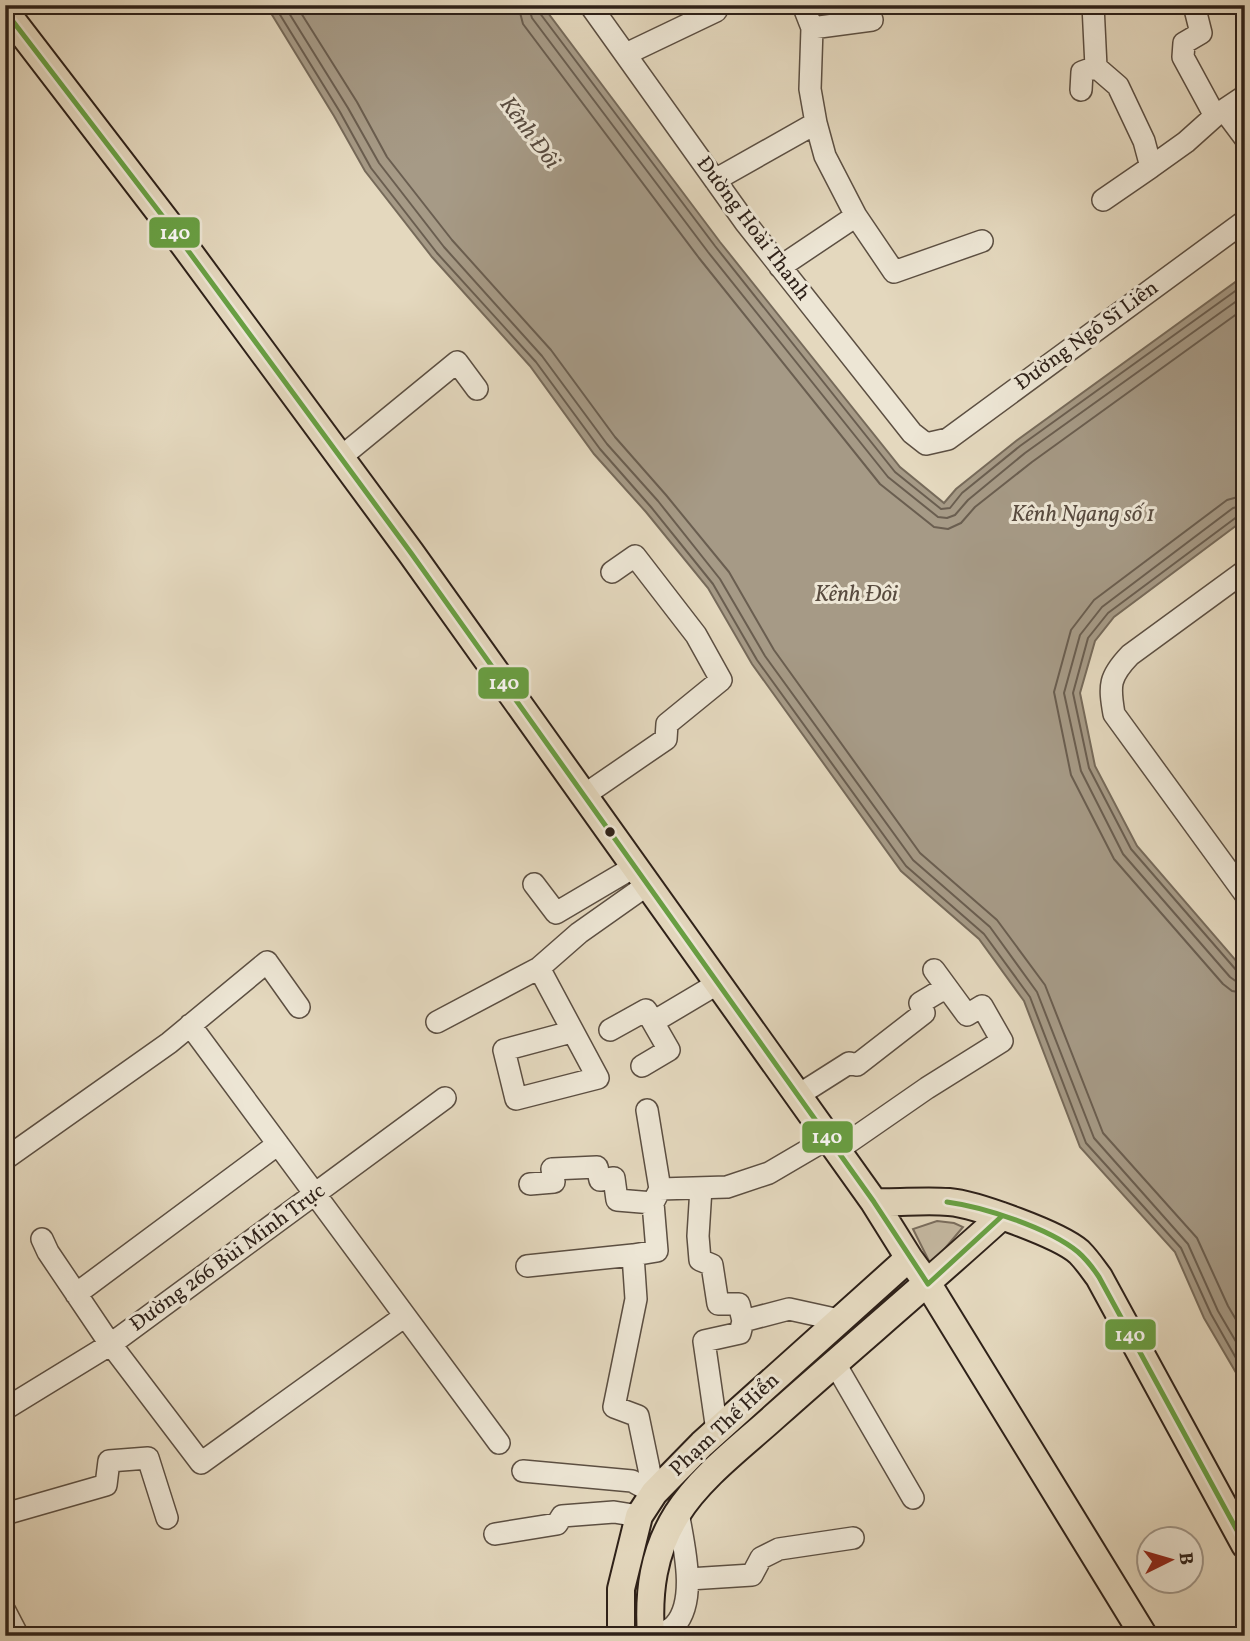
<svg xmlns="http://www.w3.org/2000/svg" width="1250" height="1641" viewBox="0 0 1250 1641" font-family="Vollkorn,serif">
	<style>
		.green { fill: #c5b9a2; stroke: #7a6d5e; stroke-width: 2 }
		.water { fill: #a69a86; stroke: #766a5a; stroke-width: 2 }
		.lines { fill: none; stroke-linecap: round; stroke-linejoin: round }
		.shore { stroke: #6a5e50; stroke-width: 2 }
		.minor-casing { stroke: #5c4f42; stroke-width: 24 }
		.major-casing { stroke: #2e2119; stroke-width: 30 }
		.minor { stroke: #ede6d5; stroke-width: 21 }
		.major { stroke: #e4d8be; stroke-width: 26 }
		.bus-1-casing { stroke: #ede6d5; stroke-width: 10 }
		.bus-1 { stroke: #68a043; stroke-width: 5 }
		.bus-dot { fill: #2e2119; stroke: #ede6d5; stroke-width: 2.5 }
		.labels { text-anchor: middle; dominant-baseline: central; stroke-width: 6; stroke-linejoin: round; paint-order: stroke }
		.street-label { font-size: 21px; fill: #2e2119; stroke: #ede6d5 }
		.water-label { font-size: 23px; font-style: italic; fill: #584b3f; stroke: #ede6d5 }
		.line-badge { stroke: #ede6d5; stroke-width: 2.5 }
		.badge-label { font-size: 19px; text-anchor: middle; font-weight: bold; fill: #fff }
	</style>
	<rect width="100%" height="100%" fill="#e4d8be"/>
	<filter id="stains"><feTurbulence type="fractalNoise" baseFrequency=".00286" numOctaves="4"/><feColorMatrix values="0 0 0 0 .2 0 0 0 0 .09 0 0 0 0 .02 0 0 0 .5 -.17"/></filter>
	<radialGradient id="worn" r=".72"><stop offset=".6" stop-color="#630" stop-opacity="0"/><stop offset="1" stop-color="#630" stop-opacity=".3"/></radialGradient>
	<path class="green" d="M 937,1221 L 954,1223 L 963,1227 L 931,1265 L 913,1229 Z"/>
	<path class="water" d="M 266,5 L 542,5 L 720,242 L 900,467 L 944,503 L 956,489 L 1016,441 L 1245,275 L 1245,519 L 1114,617 L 1095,641 L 1080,693 L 1095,766 L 1137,846 L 1245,971 L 1245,1388 L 1204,1318 L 1175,1252 L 1080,1147 L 1024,1001 L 979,939 L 901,871 L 752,664 L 708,588 L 646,512 L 594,454 L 530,366 L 432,257 L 365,171 L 334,116 Z"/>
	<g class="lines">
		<path class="shore" d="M 274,5 L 340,112 L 371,168 L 437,253 L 536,362 L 600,449 L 651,507 L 713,584 L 757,660 L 906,866 L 984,934 L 1030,997 L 1086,1143 L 1181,1248 L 1211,1314 L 1245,1374
			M 284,5 L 348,108 L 379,163 L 444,247 L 542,356 L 607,444 L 658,501 L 720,579 L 765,656 L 913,860 L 990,927 L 1037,992 L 1094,1138 L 1188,1244 L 1218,1311 L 1245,1357
			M 296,5 L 357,102 L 387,157 L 452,240 L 551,350 L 615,437 L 666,495 L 729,572 L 774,650 L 920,853 L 997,920 L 1045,985 L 1103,1133 L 1197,1238 L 1228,1306 L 1245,1335
			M 518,5 L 523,24 L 699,258 L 880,484 L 934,527 L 948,529 L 961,523 L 975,507 L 1032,462 L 1245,308
			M 528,5 L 532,18 L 708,252 L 888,477 L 938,517 L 947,518 L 955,515 L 968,500 L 1025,453 L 1245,295
			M 537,5 L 539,12 L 715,246 L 895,472 L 941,509 L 950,508 L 962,493 L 1020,446 L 1245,284
			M 1245,495 L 1227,500 L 1094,600 L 1071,630 L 1054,692 L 1071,775 L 1114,859 L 1223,984 L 1232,991 L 1245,993
			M 1245,505 L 1233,508 L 1102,607 L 1080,635 L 1064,693 L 1081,771 L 1123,854 L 1230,977 L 1237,982 L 1245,982
			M 1245,514 L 1238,516 L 1108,613 L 1088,638 L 1073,693 L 1089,768 L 1131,849 L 1237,971 L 1245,974"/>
		<defs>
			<path id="minor" d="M 590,5 L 745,222 L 912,433 L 926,444 L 948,439 L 1245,221
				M 1093,5 L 1096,67 L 1118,86 L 1144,141 L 1151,167 L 1186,142 L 1215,116
				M 1194,5 L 1201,33 L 1184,43 L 1183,57 L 1215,116 L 1224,110 L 1245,138
				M 812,28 L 872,20 L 867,5
				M 626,54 L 716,11 L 719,5
				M 1081,90 L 1082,72 L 1096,67
				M 1224,110 L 1245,96
				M 715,180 L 816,123 L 810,89 L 812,28 L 803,5
				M 1103,200 L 1151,167
				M 856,216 L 894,272 L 982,241
				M 780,267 L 856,216 L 825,156 L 816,123
				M 341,457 L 457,362 L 477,389
				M 1245,571 L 1130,655 C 1109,677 1109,685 1114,714 L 1245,894
				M 583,796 L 666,739 L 667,724 L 721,680 L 696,635 L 635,556 L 612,572
				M 534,884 L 556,913 L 634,867
				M 539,968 L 598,1078 L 516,1099 L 504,1050 L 571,1032
				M 437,1022 L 539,968 L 579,933 L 647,885
				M 653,1022 L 717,984
				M 190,1025 L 499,1443
				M 610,1030 L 646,1010 L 669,1050 L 642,1066
				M 797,1096 L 849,1063 L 857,1065 L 924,1013 L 920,1003 L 945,988
				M 647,1110 L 660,1189
				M 836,1151 L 927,1088 L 1002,1041 L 982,1006 L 967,1015 L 934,970
				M 5,1159 L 169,1043 L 267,962 L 299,1007
				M 530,1184 L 554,1182 L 552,1169 L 597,1167 L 600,1180 L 614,1178 L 617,1200 L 653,1203
				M 701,1188 L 698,1236 L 700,1260 L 712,1265 L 718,1304 L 739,1304 L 743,1321 L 740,1333 L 704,1341 L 717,1431
				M 660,1189 L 727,1187 L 769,1173 L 827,1139
				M 42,1239 L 48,1252 L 106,1338 L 201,1463 L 405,1316
				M 527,1266 L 633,1255
				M 76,1294 L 278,1144
				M 743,1321 L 789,1309 L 839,1320
				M 834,1362 L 913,1498
				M 5,1409 L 111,1344 L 445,1098
				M 523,1471 L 632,1481 L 654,1493
				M 654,1493 L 638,1416 L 614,1407 L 636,1299 L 633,1255 L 657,1251 L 653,1203 L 660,1189
				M 5,1514 L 106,1485 L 109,1461 L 148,1458 L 167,1518
				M 495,1534 L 557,1524 L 562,1516 L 614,1512 L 639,1516
				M 689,1579 L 752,1575 L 761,1558 L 779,1549 L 853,1538
				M 5,1611 L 18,1636
				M 655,1636 C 662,1633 670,1631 675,1625 C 698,1599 683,1543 678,1512"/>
			<path id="major" d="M 5,11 L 167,222 L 411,553 L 874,1202 L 909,1258 L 928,1284 L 1144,1636
				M 874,1202 C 899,1203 924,1200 949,1202 C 975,1204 1060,1235 1079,1252 C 1087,1260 1093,1269 1099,1277 L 1245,1545
				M 621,1636 L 621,1589 L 639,1516 L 654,1493 L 702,1444 L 909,1258
				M 651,1636 C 648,1592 653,1552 677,1514 C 700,1477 743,1445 775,1416 C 850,1349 927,1284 1002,1216"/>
		</defs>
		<use href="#minor" class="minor-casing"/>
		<use href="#major" class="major-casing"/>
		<use href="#minor" class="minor"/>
		<use href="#major" class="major"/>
		<defs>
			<path id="bus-1" d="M 5,11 L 167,222 L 411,553 L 874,1202 L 928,1284 L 1002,1216
				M 947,1202 C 984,1207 1049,1228 1078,1252 C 1086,1259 1093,1268 1099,1277 L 1245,1545"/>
		</defs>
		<use href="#bus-1" class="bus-1-casing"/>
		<use href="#bus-1" class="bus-1"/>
	</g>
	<circle class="bus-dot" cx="610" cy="832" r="6"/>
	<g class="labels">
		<g class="street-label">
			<text transform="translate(753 229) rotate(53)">Đường Hoài Thanh</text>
			<text transform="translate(1087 336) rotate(-36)">Đường Ngô Sĩ Liên</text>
			<text transform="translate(228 1258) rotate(-36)">Đường 266 Bùi Minh Trực</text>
			<text transform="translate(725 1425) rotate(-43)">Phạm Thế Hiển</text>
		</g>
		<g class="water-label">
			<text transform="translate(529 133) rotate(53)">Kênh Đôi</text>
			<text x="1083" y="515">Kênh Ngang số 1</text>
			<text x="856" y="595">Kênh Đôi</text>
		</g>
	</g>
	<g class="line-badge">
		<rect x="148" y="216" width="53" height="33" rx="7" fill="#68a043"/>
		<rect x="477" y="666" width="53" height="34" rx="7" fill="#68a043"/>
		<rect x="801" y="1120" width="53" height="34" rx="7" fill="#68a043"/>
		<rect x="1104" y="1318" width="53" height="33" rx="7" fill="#68a043"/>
	</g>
	<g class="badge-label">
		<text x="175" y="239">140</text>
		<text x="504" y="689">140</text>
		<text x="827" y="1143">140</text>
		<text x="1130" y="1341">140</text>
	</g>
	<rect width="1250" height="1641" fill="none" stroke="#e4d8be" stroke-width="28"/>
	<rect x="7" y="7" width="1236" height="1627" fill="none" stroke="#2e2119" stroke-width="3.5"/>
	<rect x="14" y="14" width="1222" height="1613" fill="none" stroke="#2e2119" stroke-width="2"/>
	<g transform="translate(1170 1560) rotate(85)"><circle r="33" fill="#ede6d5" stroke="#a1978a" stroke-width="2"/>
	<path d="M0-5L12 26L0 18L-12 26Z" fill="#8f2418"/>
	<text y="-10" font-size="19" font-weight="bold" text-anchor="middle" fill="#2e2119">B</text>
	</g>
	<rect width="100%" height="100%" filter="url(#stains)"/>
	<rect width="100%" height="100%" fill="url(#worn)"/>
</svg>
